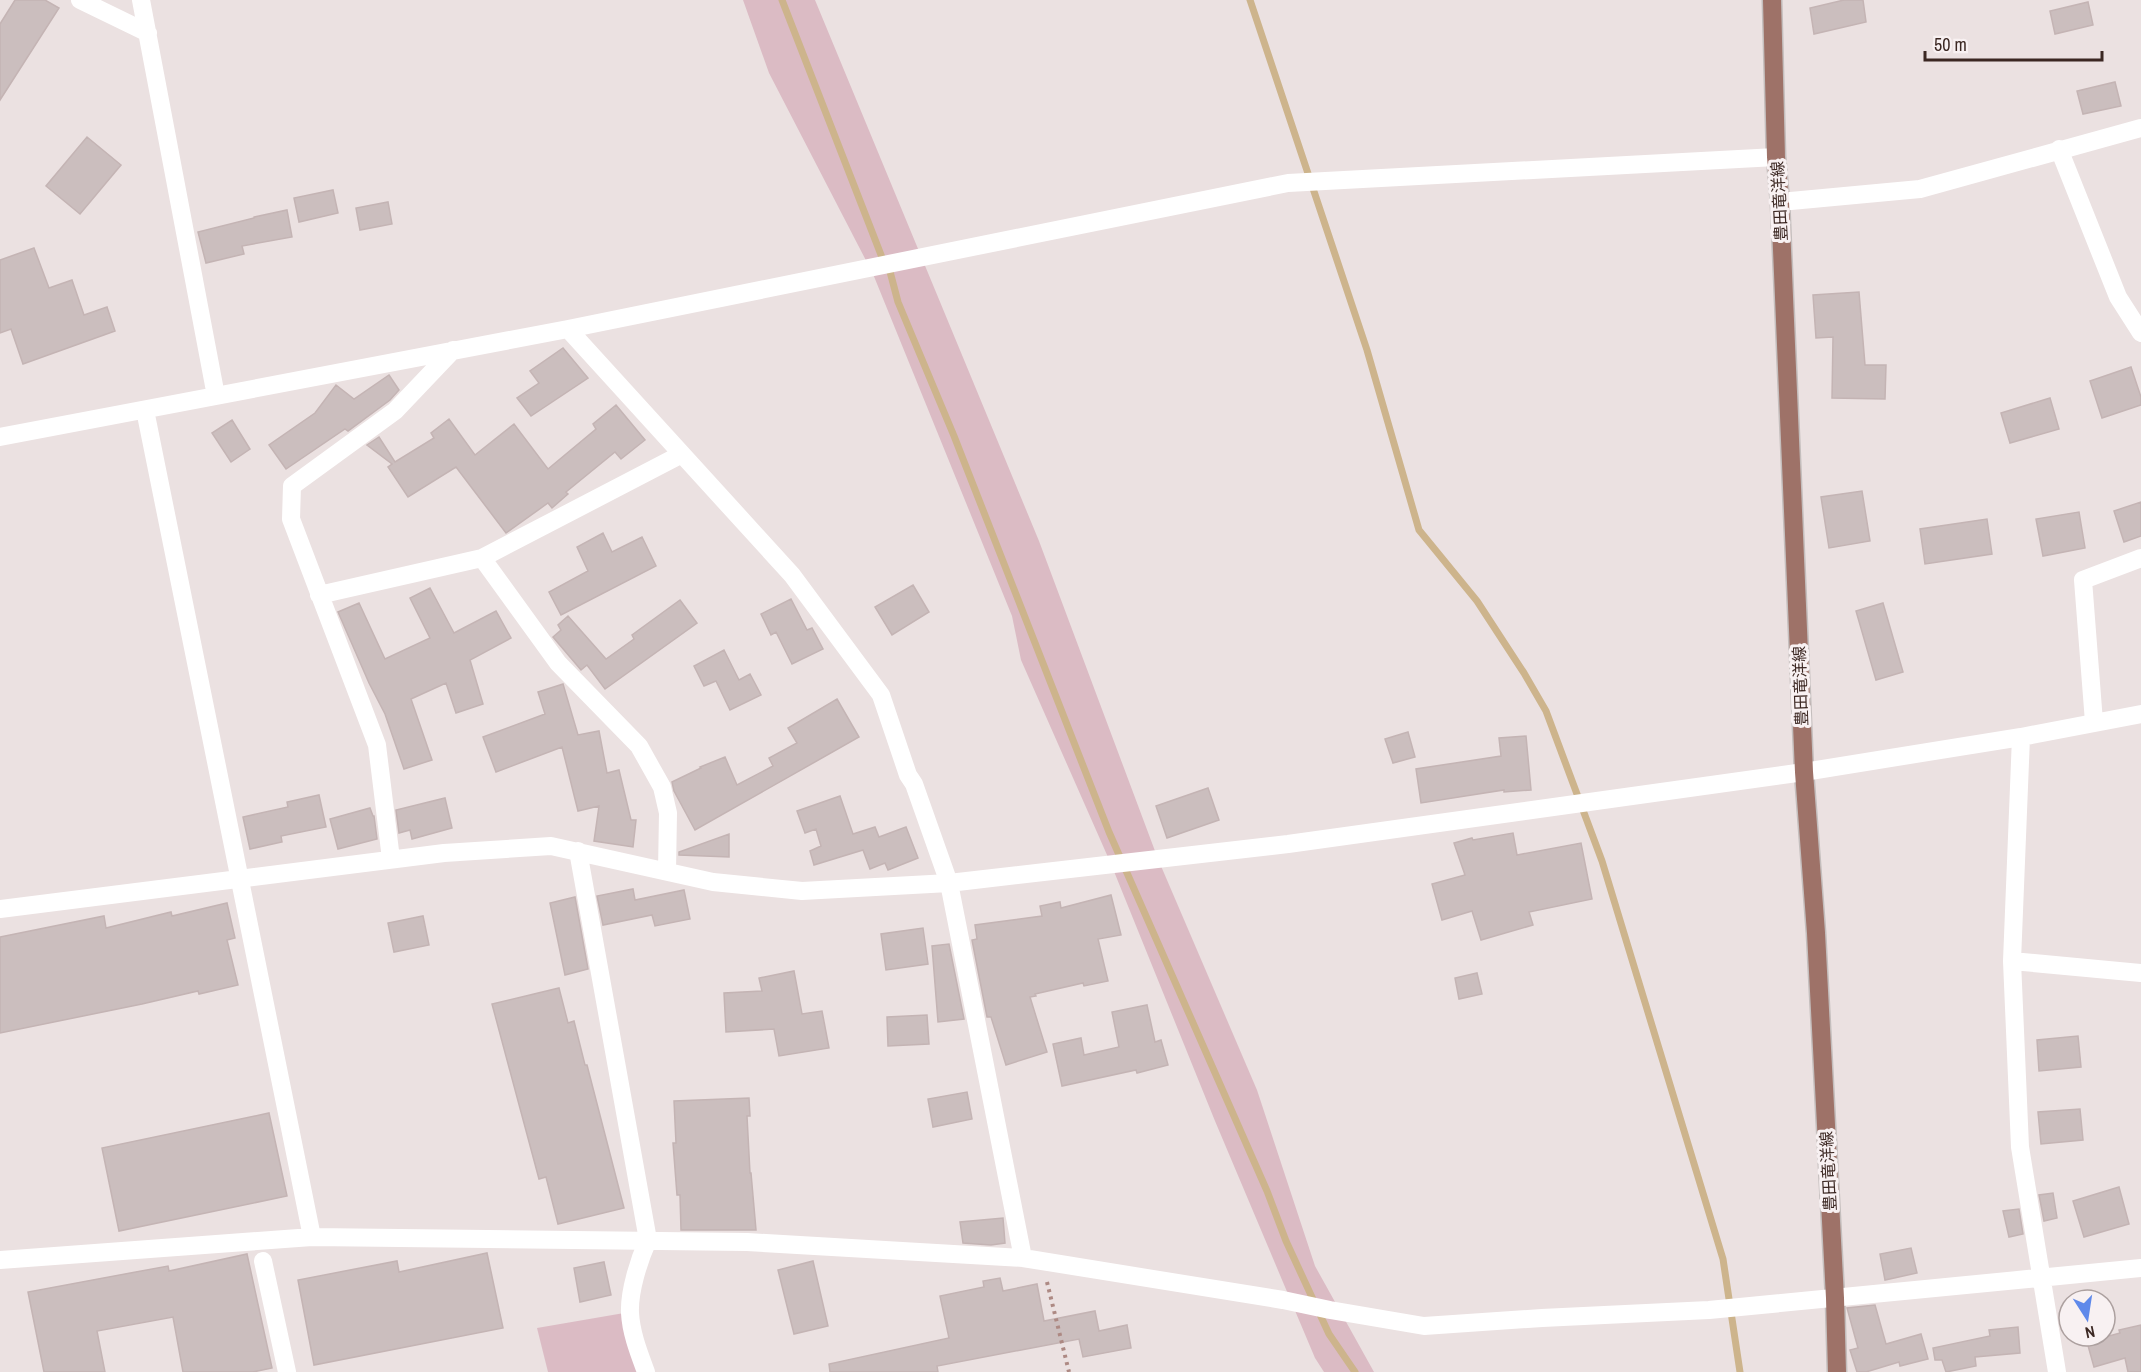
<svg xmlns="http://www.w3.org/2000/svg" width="2141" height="1372" viewBox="0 0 2141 1372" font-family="'Archivo Narrow','Noto Sans JP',sans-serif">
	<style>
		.green { fill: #dbbbc4 }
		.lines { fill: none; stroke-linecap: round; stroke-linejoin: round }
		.stream { stroke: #cdb48c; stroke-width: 7 }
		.building { fill: #cbbebe; stroke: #c4b4b4; stroke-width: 1.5 }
		.major-casing { stroke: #c4bebd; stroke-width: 21 }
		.path { stroke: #ad8983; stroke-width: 4; stroke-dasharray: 3 4.5; stroke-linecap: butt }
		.minor { stroke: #fff; stroke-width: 18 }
		.major { stroke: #9e7268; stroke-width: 18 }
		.labels { text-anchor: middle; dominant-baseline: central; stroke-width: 6; stroke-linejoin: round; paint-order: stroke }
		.street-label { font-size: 16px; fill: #3b2722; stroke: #f8f1f2 }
	</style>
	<rect width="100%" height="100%" fill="#ebe1e1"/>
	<path class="green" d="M 743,0 L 815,0 L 1039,541 L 1158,859 L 1257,1090 L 1315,1266 L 1374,1372 L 1324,1372 L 1315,1358 L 1215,1121 L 1111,864 L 1021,660 L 1012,616 L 873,274 L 769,73 Z
		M 630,1312 L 647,1372 L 548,1372 L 537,1328 Z"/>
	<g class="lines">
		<path class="stream" d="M 782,0 L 883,260 L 888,264 L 898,302 L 954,436 L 1109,832 L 1267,1191 L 1286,1241 L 1329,1334 L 1355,1372
			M 1250,0 L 1367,350 L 1419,530 L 1477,601 L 1524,673 L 1546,711 L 1602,861 L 1723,1259 L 1740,1372"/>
	</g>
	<path class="building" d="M 15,0 L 45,0 L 59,8 L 0,100 L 0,24 Z
		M 1844,0 L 1863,0 L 1866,22 L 1814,34 L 1810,8 Z
		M 2088,2 L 2093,25 L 2055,34 L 2050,11 Z
		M 2115,82 L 2121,106 L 2083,114 L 2077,91 Z
		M 87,137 L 121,165 L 80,214 L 46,186 Z
		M 333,190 L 338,213 L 299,222 L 294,198 Z
		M 388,202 L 392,224 L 360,230 L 356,208 Z
		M 287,210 L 292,237 L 242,246 L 244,254 L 206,263 L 198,232 L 254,218 L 254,217 Z
		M 34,248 L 49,288 L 72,280 L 84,315 L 107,307 L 115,331 L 23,364 L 11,329 L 0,333 L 0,260 Z
		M 1859,292 L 1865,365 L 1886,365 L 1885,399 L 1832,398 L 1833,337 L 1816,338 L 1813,295 Z
		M 563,348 L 588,378 L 531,416 L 517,398 L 539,383 L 530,371 Z
		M 2131,367 L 2141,397 L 2141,405 L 2102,418 L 2090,381 Z
		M 389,375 L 399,390 L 390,400 L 348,431 L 345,429 L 286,469 L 269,445 L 315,413 L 336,385 L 354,399 Z
		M 2050,398 L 2059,429 L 2010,443 L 2001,413 Z
		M 616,405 L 645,440 L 621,459 L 615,452 L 566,492 L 568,494 L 552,508 L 548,503 L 506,533 L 456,467 L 408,497 L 388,467 L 392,464 L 367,445 L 379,437 L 395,462 L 434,438 L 431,433 L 449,419 L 475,455 L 514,424 L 548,469 L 596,429 L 593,424 Z
		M 232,420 L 250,449 L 231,462 L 212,433 Z
		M 1862,491 L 1870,541 L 1829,548 L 1821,497 Z
		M 2141,502 L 2141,536 L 2124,542 L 2114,511 Z
		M 2079,512 L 2085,548 L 2043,556 L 2036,519 Z
		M 1987,519 L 1992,554 L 1925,564 L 1920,529 Z
		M 603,533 L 612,552 L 642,537 L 656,566 L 561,615 L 549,592 L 588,571 L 577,547 Z
		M 913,585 L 929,612 L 892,635 L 875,607 Z
		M 430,588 L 454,633 L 496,611 L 511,638 L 470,660 L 483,704 L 456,713 L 446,683 L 411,699 L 432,760 L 404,769 L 385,714 L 369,683 L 338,612 L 359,603 L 385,659 L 430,638 L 410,598 Z
		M 791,599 L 807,630 L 812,628 L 823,649 L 792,664 L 776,632 L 771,635 L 761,614 Z
		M 680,600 L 697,623 L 605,689 L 587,665 L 581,670 L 553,637 L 561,630 L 558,625 L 568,616 L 606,659 L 634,639 L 632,635 Z
		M 1883,603 L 1903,672 L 1876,680 L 1856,611 Z
		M 724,650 L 739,680 L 750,674 L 761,695 L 730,710 L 716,681 L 704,686 L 694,666 Z
		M 563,684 L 578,735 L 599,731 L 607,773 L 619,770 L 631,820 L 636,820 L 633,847 L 594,841 L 599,806 L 578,811 L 562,747 L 496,772 L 483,737 L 545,714 L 538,692 Z
		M 837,699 L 859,737 L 695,830 L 674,791 L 672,782 L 701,768 L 700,767 L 725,757 L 737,785 L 773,766 L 769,758 L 797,743 L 788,728 Z
		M 1408,732 L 1415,757 L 1393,763 L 1385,739 Z
		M 1526,736 L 1531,790 L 1504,792 L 1504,790 L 1421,803 L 1416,769 L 1501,756 L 1499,738 Z
		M 1208,788 L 1219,820 L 1167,838 L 1156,806 Z
		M 319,795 L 326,827 L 281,836 L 282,842 L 250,849 L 243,817 L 288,807 L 287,802 Z
		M 840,796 L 853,834 L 875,827 L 879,837 L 906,827 L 918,858 L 888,870 L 885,863 L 870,869 L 863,850 L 814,865 L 810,851 L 821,846 L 816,829 L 805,833 L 797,811 Z
		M 445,798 L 452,828 L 412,839 L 410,830 L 399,833 L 396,810 Z
		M 370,808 L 373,816 L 374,816 L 377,839 L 338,849 L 330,819 Z
		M 1513,833 L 1517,855 L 1581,843 L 1592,899 L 1529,912 L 1533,925 L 1481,940 L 1472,911 L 1442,920 L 1432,884 L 1465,875 L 1454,843 L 1472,838 L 1473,840 Z
		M 729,834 L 729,857 L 679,855 L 679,852 Z
		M 633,889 L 635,900 L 684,890 L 690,919 L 655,926 L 652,915 L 603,925 L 597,896 Z
		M 1111,895 L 1121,935 L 1098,939 L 1108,981 L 1084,986 L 1083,983 L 1035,994 L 1036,996 L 1030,997 L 1047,1052 L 1006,1065 L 991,1017 L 987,1017 L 972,940 L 977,939 L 975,925 L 1042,916 L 1040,906 L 1060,902 L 1061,908 Z
		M 575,897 L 588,969 L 565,975 L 550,903 Z
		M 227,903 L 235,938 L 227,940 L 238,985 L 199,994 L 198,991 L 142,1004 L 0,1033 L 0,937 L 104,916 L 106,928 L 171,912 L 172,916 Z
		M 423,916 L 429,945 L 394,952 L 388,923 Z
		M 923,928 L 928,964 L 886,970 L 881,934 Z
		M 949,944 L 964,1019 L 938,1022 L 932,946 Z
		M 794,971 L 802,1014 L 822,1011 L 829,1048 L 779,1056 L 774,1029 L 726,1032 L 724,993 L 762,991 L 759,978 Z
		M 1477,973 L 1482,994 L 1459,999 L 1455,978 Z
		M 559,988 L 568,1023 L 574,1021 L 585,1065 L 587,1065 L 624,1208 L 558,1224 L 546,1177 L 539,1179 L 492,1004 Z
		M 1147,1005 L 1155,1042 L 1161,1040 L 1168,1065 L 1137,1073 L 1136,1070 L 1062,1086 L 1053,1044 L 1081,1038 L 1084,1055 L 1119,1047 L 1112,1012 Z
		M 927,1015 L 929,1044 L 888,1046 L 887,1017 Z
		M 2078,1036 L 2081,1067 L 2039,1071 L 2037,1040 Z
		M 967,1092 L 972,1119 L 933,1127 L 928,1099 Z
		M 749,1098 L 750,1116 L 747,1116 L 750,1173 L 751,1173 L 756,1230 L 681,1230 L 680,1195 L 677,1195 L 673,1143 L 676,1143 L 674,1101 Z
		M 2080,1109 L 2083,1140 L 2041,1144 L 2038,1112 Z
		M 269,1113 L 287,1196 L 119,1231 L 102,1148 Z
		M 2119,1187 L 2129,1224 L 2084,1237 L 2073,1201 Z
		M 2053,1193 L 2057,1218 L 2044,1221 L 2039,1195 Z
		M 2019,1209 L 2023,1234 L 2009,1237 L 2003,1211 Z
		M 1003,1218 L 1005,1243 L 991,1245 L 963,1243 L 960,1222 Z
		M 1911,1248 L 1917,1273 L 1885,1280 L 1880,1254 Z
		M 487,1253 L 503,1328 L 314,1365 L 298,1280 L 397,1261 L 399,1272 Z
		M 247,1254 L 272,1368 L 253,1372 L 183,1372 L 173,1317 L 97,1331 L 105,1372 L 44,1372 L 28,1292 L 168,1266 L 169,1271 Z
		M 813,1261 L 828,1326 L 794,1334 L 778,1270 Z
		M 604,1262 L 611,1295 L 580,1302 L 574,1268 Z
		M 1000,1278 L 1003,1291 L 1037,1284 L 1044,1321 L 1095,1311 L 1099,1331 L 1127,1325 L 1131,1348 L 1083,1357 L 1079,1339 L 937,1366 L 938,1372 L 830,1372 L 829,1364 L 949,1338 L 940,1296 L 984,1287 L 983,1281 Z
		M 1875,1305 L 1886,1344 L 1921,1334 L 1928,1359 L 1900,1366 L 1899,1362 L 1866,1372 L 1857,1372 L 1850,1350 L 1858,1348 L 1847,1308 Z
		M 2141,1325 L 2141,1372 L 2128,1372 L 2125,1358 L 2094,1367 L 2087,1342 L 2120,1333 L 2119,1330 Z
		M 2018,1327 L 2020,1353 L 1975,1357 L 1976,1366 L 1946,1372 L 1942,1360 L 1935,1360 L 1933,1348 L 1990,1336 L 1989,1330 Z"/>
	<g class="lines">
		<defs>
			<path id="major" d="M 1772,0 L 1776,157 L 1780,202 L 1804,772 L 1816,933 L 1835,1298 L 1837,1372"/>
		</defs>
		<use href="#major" class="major-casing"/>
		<path class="path" d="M 1047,1282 L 1069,1372"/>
		<path class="minor" d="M 80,0 L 148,33
			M 141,0 L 216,396
			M 2059,149 L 2118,297 L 2141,333
			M 1780,202 L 1920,189 L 2141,128
			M 568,329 L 792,575 L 881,695 L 908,775 L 914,784 L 949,883 L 1023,1258
			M 145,410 L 312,1237
			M 0,437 L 568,329 L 1288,183 L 1776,157
			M 482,558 L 558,663 L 639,746 L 662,787 L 668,813 L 667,871
			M 319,595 L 482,558 L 682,454
			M 2094,722 L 2083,580 L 2141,558
			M 2021,737 L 2012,961 L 2020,1147 L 2057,1372
			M 578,851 L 648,1240 C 639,1260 629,1291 630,1313 C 631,1333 639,1353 646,1372
			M 391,859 L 377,745 L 291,519 L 292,486 L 395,411 L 453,350
			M 0,909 L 444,853 L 551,846 L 713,882 L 802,891 L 949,883 L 1288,844 L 1804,772 L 2021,737 L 2141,714
			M 2012,961 L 2141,973
			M 0,1260 L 312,1237 L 747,1242 L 1023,1258 L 1283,1300 L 1330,1310 L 1424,1326 L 1542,1318 L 1709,1310 L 2141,1268
			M 263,1261 L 287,1372"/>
		<use href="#major" class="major"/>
	</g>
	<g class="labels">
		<g class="street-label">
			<text transform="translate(1779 201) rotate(-93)">豊田竜洋線</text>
			<text transform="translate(1800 686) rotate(-92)">豊田竜洋線</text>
			<text transform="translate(1828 1171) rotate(-93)">豊田竜洋線</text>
		</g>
	</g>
	<g transform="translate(2087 1318) rotate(168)"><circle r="28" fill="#f8f1f2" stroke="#aca09f" stroke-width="1.5"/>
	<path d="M0-4.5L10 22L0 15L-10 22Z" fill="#5f89ea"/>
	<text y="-9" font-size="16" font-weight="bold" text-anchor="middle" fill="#3b2722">N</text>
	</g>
	<path d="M1925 51v9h177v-9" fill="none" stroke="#3b2722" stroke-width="3"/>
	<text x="1934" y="51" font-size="18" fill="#3b2722" stroke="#f8f1f2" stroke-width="4.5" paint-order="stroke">50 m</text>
</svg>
